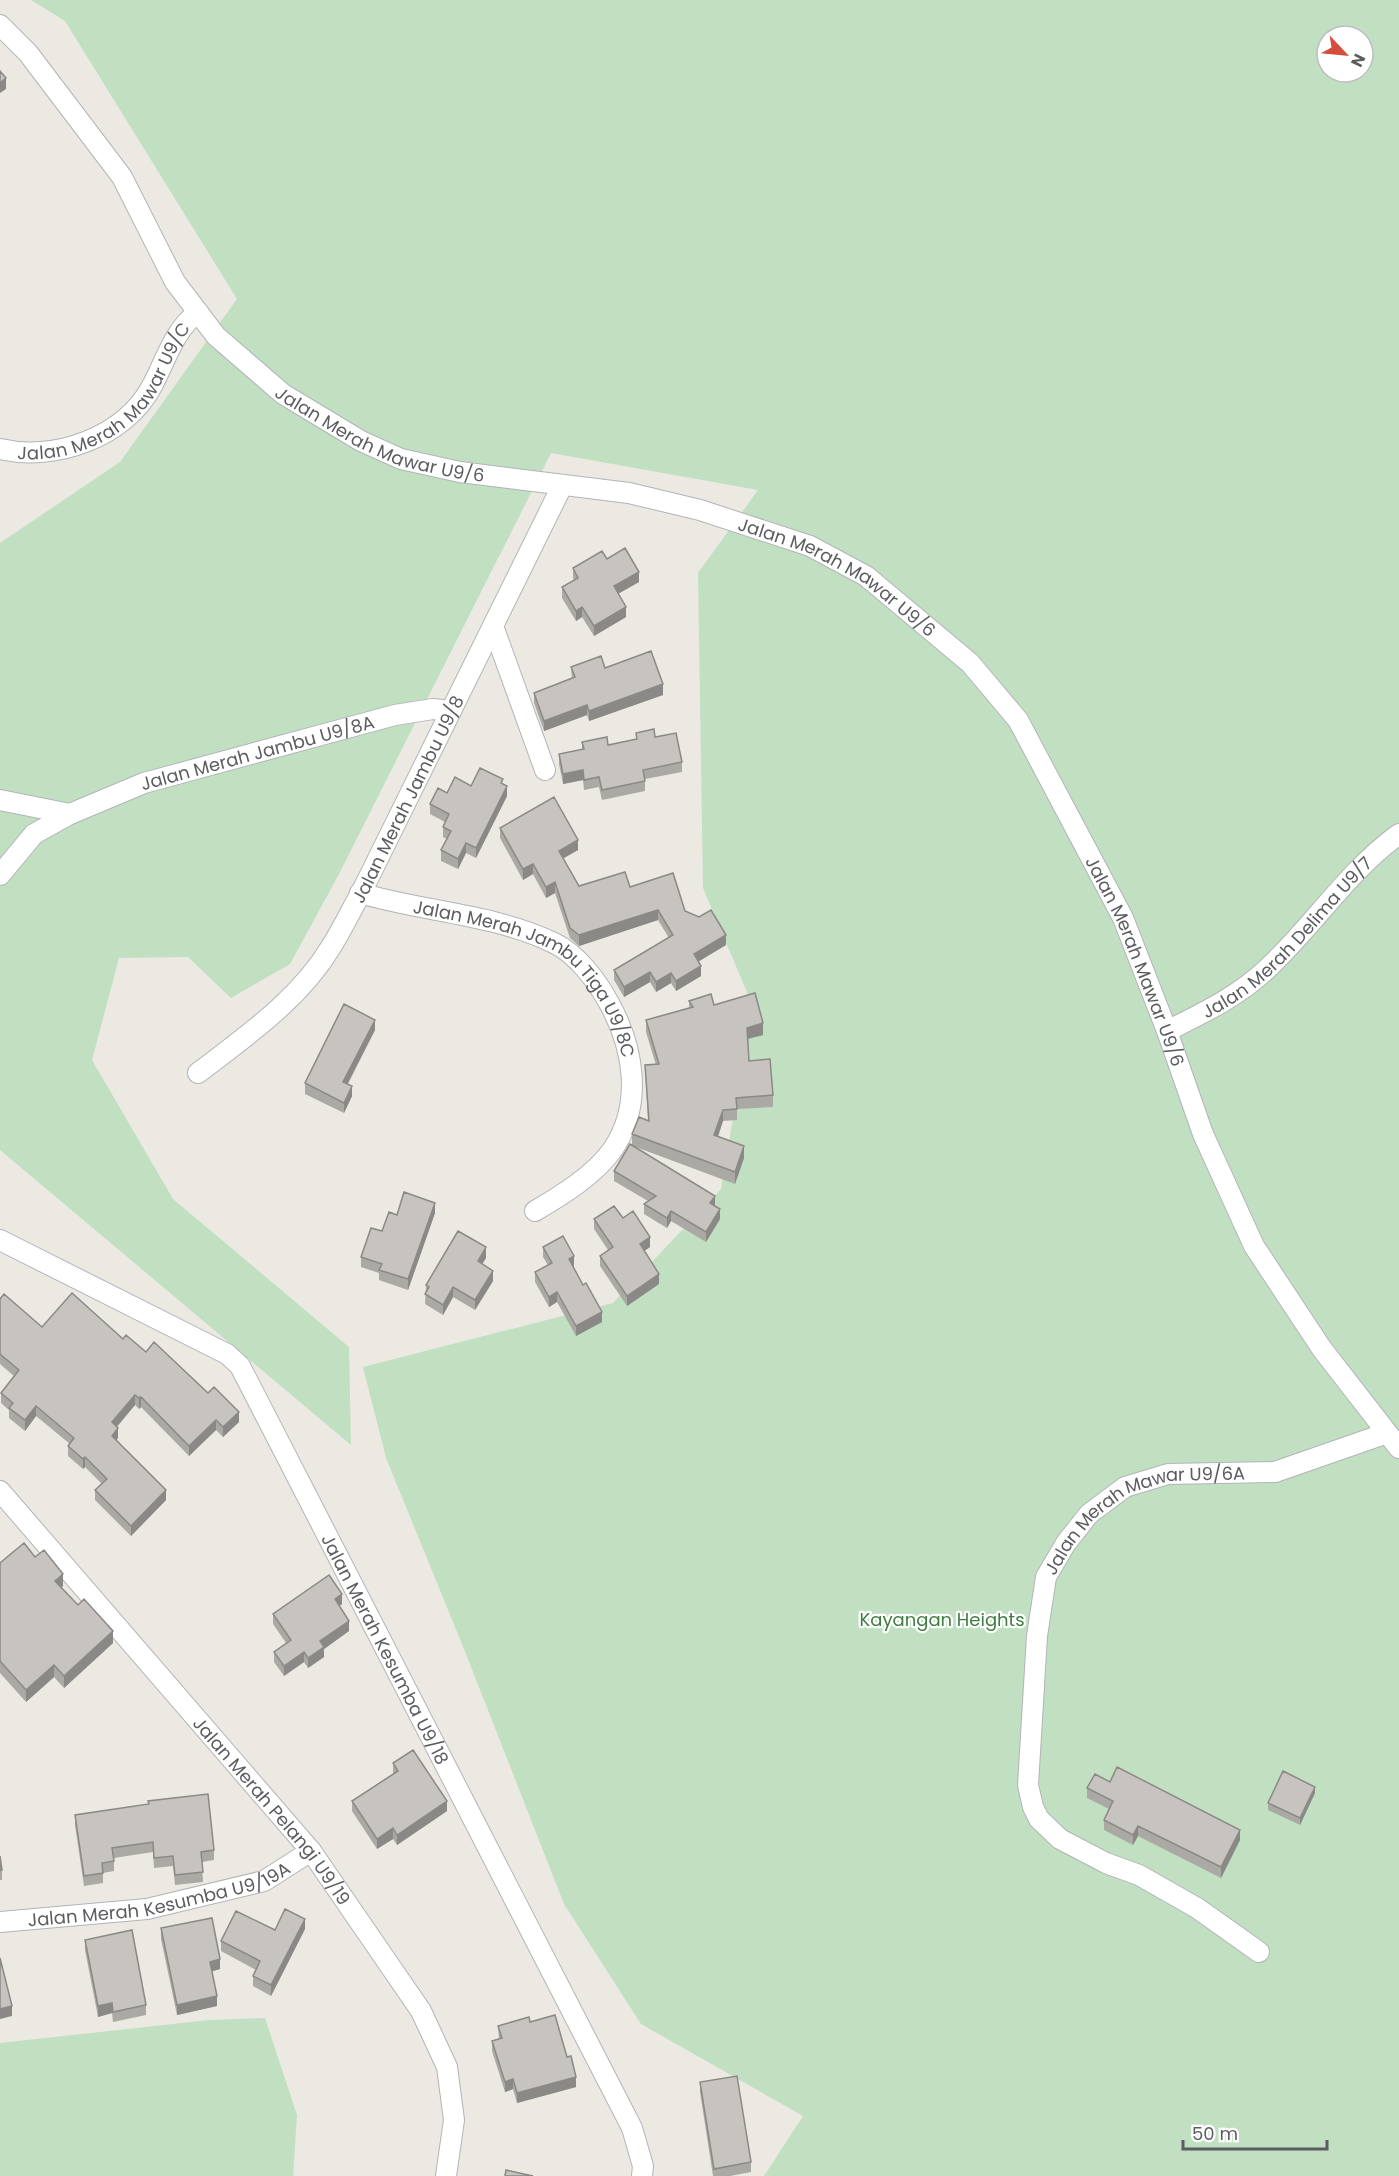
<svg xmlns="http://www.w3.org/2000/svg" width="1399" height="2176" viewBox="0 0 1399 2176" font-family="Poppins,sans-serif">
	<style>
		.green { fill: #c1e0c2; fill-rule: evenodd }
		.lines { fill: none; stroke-linecap: round; stroke-linejoin: round }
		.minor-casing { stroke: #b3b4b8; stroke-width: 22 }
		.minor { stroke: #fff; stroke-width: 20 }
		.wall { fill: #aba9a4 }
		.shaded-wall { fill: #8b8986 }
		.building { fill: #c7c4bf; stroke: #8b8986; stroke-width: 1.5 }
		.labels { text-anchor: middle; dominant-baseline: central; stroke-width: 4.5; stroke-linejoin: round; paint-order: stroke }
		.street-label { font-size: 18px; fill: #5b5d61; stroke: #fff }
		.park-label { font-size: 18px; fill: #3e7c41; stroke: #fff }
	</style>
	<rect width="100%" height="100%" fill="#ebe9e2"/>
	<path class="green" d="M 31,0 L 1399,0 L 1399,2176 L 764,2176 L 803,2116 L 641,2024 L 564,1904 L 464,1649 L 386,1458 L 363,1367 L 613,1303 L 721,1189 L 745,1046 L 749,997 L 703,888 L 698,573 L 758,490 L 551,453 L 338,876 L 290,964 L 231,998 L 188,957 L 119,958 L 92,1060 L 173,1199 L 349,1347 L 351,1445 L 0,1150 L 0,543 L 120,462 L 237,299 L 65,21 ZM 1327,36 L 1363,36 L 1363,72 L 1327,72 Z
		M 265,2018 L 297,2115 L 293,2176 L 0,2176 L 0,2043 L 209,2020 Z"/>
	<g class="lines">
		<defs>
			<g id="minor">
				<path id="s1" d="M 0,25 L 28,53 L 122,177 L 175,282 L 216,336 L 283,394 L 361,441 L 401,459 L 460,472 L 629,493 L 700,510 L 810,546 L 866,576 L 970,663 L 1018,720 L 1123,918 L 1167,1031 L 1203,1134 L 1254,1246 L 1322,1349 L 1399,1448"/>
				<path id="s2" d="M 0,449 C 55,462 125,437 152,386 C 166,360 174,330 198,312"/>
				<path d="M 493,626 L 545,770"/>
				<path d="M 0,800 L 70,814"/>
				<path id="s3" d="M 0,875 L 34,834 L 70,814 L 144,783 L 395,715 L 433,709 L 451,711"/>
				<path id="s4" d="M 360,893 C 424,912 494,914 554,943 C 577,954 597,981 609,1003 C 634,1048 643,1104 613,1149 C 595,1175 562,1195 535,1211"/>
				<path id="s5" d="M 1167,1031 C 1203,1013 1239,996 1268,968 C 1314,925 1348,871 1399,834"/>
				<path id="s6" d="M 198,1073 C 246,1036 299,1000 331,947 C 343,928 353,907 364,887 L 562,486"/>
				<path id="s7" d="M 0,1240 L 227,1354 L 240,1366 L 632,2128 L 643,2166 L 642,2176"/>
				<path id="s8" d="M 0,1491 L 311,1851 L 421,2011 L 447,2067 L 454,2120 L 446,2176"/>
				<path id="s9" d="M 0,1922 L 147,1909 L 264,1881 L 311,1851"/>
				<path id="s10" d="M 1259,1952 L 1197,1908 L 1139,1875 L 1106,1863 L 1060,1839 L 1039,1819 L 1033,1807 L 1028,1785 L 1037,1636 L 1046,1577 L 1066,1543 L 1089,1514 L 1125,1487 L 1168,1474 L 1275,1472 L 1387,1433"/>
			</g>
		</defs>
		<use href="#minor" class="minor-casing"/>
		<use href="#minor" class="minor"/>
	</g>
	<path class="wall" d="M 607,559 L 639,582 L 618,594 L 626,617 L 594,636 L 582,617 L 576,621 L 562,598 L 562,587 L 574,581 L 573,578 L 573,568 Z
		M 571,667 L 605,668 L 663,695 L 589,721 L 587,715 L 544,731 L 534,703 L 534,693 L 572,679 Z
		M 636,733 L 655,737 L 682,762 L 682,772 L 645,779 L 645,791 L 602,800 L 599,787 L 584,790 L 583,780 L 563,784 L 559,764 L 559,754 L 582,749 L 582,742 L 608,745 L 636,739 Z
		M 503,784 L 507,796 L 476,858 L 466,853 L 458,869 L 441,861 L 441,850 L 447,839 L 443,837 L 443,827 L 445,822 L 430,814 L 430,804 L 447,793 L 471,786 Z
		M 500,828 L 578,850 L 563,858 L 579,886 L 630,887 L 685,911 L 726,945 L 698,962 L 701,976 L 676,991 L 671,983 L 656,992 L 650,982 L 624,997 L 614,980 L 614,970 L 669,938 L 658,920 L 579,946 L 570,938 L 555,893 L 546,898 L 533,874 L 523,880 L 500,838 Z
		M 689,1001 L 714,1005 L 763,1035 L 748,1039 L 749,1061 L 773,1095 L 773,1107 L 737,1109 L 737,1120 L 723,1121 L 718,1137 L 744,1158 L 735,1184 L 633,1146 L 715,1206 L 720,1219 L 706,1242 L 671,1221 L 667,1228 L 644,1214 L 644,1204 L 648,1201 L 614,1181 L 614,1171 L 632,1145 L 632,1134 L 648,1121 L 645,1065 L 656,1065 L 646,1032 L 646,1020 L 689,1008 Z
		M 375,1030 L 348,1084 L 352,1096 L 344,1113 L 305,1094 L 305,1083 Z
		M 435,1213 L 408,1290 L 379,1280 L 379,1273 L 361,1267 L 361,1257 L 397,1215 Z
		M 623,1218 L 650,1247 L 644,1251 L 659,1284 L 627,1306 L 600,1266 L 600,1256 L 608,1250 L 594,1229 L 594,1219 Z
		M 543,1247 L 574,1266 L 573,1267 L 602,1322 L 576,1336 L 557,1302 L 549,1307 L 535,1282 L 535,1272 L 548,1265 L 543,1257 Z
		M 486,1258 L 482,1264 L 493,1281 L 475,1310 L 453,1297 L 443,1315 L 425,1304 L 426,1285 Z
		M 0,1299 L 42,1327 L 123,1339 L 146,1352 L 239,1422 L 223,1437 L 216,1430 L 189,1456 L 141,1407 L 139,1409 L 135,1405 L 117,1427 L 118,1438 L 116,1440 L 166,1500 L 131,1536 L 95,1500 L 95,1490 L 102,1484 L 85,1467 L 83,1469 L 68,1456 L 68,1446 L 70,1444 L 36,1416 L 25,1431 L 9,1418 L 9,1410 L 1,1403 L 1,1393 L 14,1376 L 0,1364 Z
		M 35,1557 L 63,1586 L 61,1587 L 113,1643 L 64,1688 L 54,1677 L 26,1702 L 0,1673 L 0,1563 Z
		M 342,1604 L 339,1606 L 349,1631 L 324,1649 L 324,1657 L 308,1668 L 304,1662 L 284,1676 L 274,1662 L 274,1652 L 286,1643 L 273,1624 L 273,1614 Z
		M 393,1763 L 447,1811 L 397,1845 L 393,1839 L 377,1849 L 352,1811 L 352,1801 L 393,1774 Z
		M 1110,1782 L 1240,1840 L 1221,1878 L 1138,1836 L 1133,1845 L 1104,1830 L 1104,1820 L 1109,1809 L 1087,1798 L 1087,1788 Z
		M 1315,1793 L 1300,1825 L 1268,1810 L 1268,1803 Z
		M 75,1815 L 214,1850 L 214,1860 L 202,1862 L 203,1882 L 175,1885 L 173,1866 L 154,1868 L 153,1852 L 114,1858 L 114,1871 L 103,1873 L 103,1883 L 84,1886 L 75,1825 Z
		M 0,1856 L 2,1870 L 2,1880 L 0,1880 Z
		M 161,1928 L 220,1969 L 212,1971 L 217,2006 L 177,2015 L 161,1939 Z
		M 305,1929 L 271,1996 L 253,1986 L 253,1976 L 256,1970 L 221,1951 L 221,1941 L 275,1930 Z
		M 85,1940 L 146,2005 L 146,2015 L 113,2022 L 112,2013 L 98,2017 L 85,1950 Z
		M 530,2022 L 576,2087 L 517,2103 L 513,2089 L 505,2092 L 492,2051 L 492,2041 L 499,2039 L 498,2026 Z
		M 700,2082 L 751,2162 L 751,2172 L 730,2176 L 713,2176 L 700,2092 Z"/>
	<path class="shaded-wall" d="M 6,78 L 6,89 L 0,93 L 0,83 Z
		M 639,572 L 639,582 L 614,596 L 614,586 Z
		M 582,607 L 582,617 L 576,621 L 576,611 Z
		M 626,607 L 626,617 L 594,636 L 594,626 Z
		M 663,684 L 663,695 L 589,721 L 589,711 Z
		M 587,705 L 587,715 L 544,731 L 544,721 Z
		M 583,770 L 583,780 L 563,784 L 563,774 Z
		M 507,786 L 507,796 L 476,858 L 476,848 Z
		M 578,840 L 578,850 L 559,861 L 559,851 Z
		M 466,843 L 466,853 L 458,869 L 458,859 Z
		M 533,864 L 533,874 L 523,880 L 523,869 Z
		M 555,882 L 555,893 L 546,898 L 546,887 Z
		M 658,910 L 658,920 L 579,946 L 579,935 Z
		M 726,935 L 726,945 L 694,964 L 694,954 Z
		M 701,966 L 701,976 L 676,991 L 676,981 Z
		M 650,972 L 650,982 L 624,997 L 624,987 Z
		M 671,973 L 671,983 L 656,992 L 656,982 Z
		M 375,1020 L 375,1030 L 343,1092 L 343,1082 Z
		M 763,1023 L 763,1035 L 747,1039 L 747,1028 Z
		M 352,1086 L 352,1096 L 344,1113 L 344,1103 Z
		M 723,1110 L 723,1121 L 714,1147 L 714,1135 Z
		M 744,1146 L 744,1158 L 735,1184 L 735,1172 Z
		M 715,1196 L 715,1206 L 710,1203 Z
		M 435,1203 L 435,1213 L 408,1290 L 408,1279 Z
		M 720,1209 L 720,1219 L 706,1242 L 706,1232 Z
		M 671,1211 L 671,1221 L 667,1228 L 667,1218 Z
		M 650,1237 L 650,1247 L 640,1254 L 640,1244 Z
		M 486,1247 L 486,1258 L 478,1271 L 478,1261 Z
		M 574,1256 L 574,1266 L 569,1269 L 569,1259 Z
		M 493,1271 L 493,1281 L 475,1310 L 475,1300 Z
		M 659,1274 L 659,1284 L 627,1306 L 627,1296 Z
		M 453,1287 L 453,1297 L 443,1315 L 443,1305 Z
		M 557,1292 L 557,1302 L 549,1307 L 549,1297 Z
		M 602,1312 L 602,1322 L 576,1336 L 576,1326 Z
		M 135,1395 L 135,1405 L 112,1432 L 112,1422 Z
		M 141,1397 L 141,1407 L 139,1409 L 139,1398 Z
		M 36,1406 L 36,1416 L 25,1431 L 25,1420 Z
		M 239,1412 L 239,1422 L 223,1437 L 223,1427 Z
		M 216,1420 L 216,1430 L 189,1456 L 189,1446 Z
		M 118,1428 L 118,1438 L 112,1446 L 112,1436 Z
		M 85,1457 L 85,1467 L 83,1469 L 83,1459 Z
		M 166,1490 L 166,1500 L 131,1536 L 131,1526 Z
		M 63,1574 L 63,1586 L 55,1593 L 55,1581 Z
		M 342,1594 L 342,1604 L 335,1610 L 335,1599 Z
		M 349,1621 L 349,1631 L 324,1649 L 324,1657 L 308,1668 L 308,1658 L 320,1641 Z
		M 113,1631 L 113,1643 L 64,1688 L 64,1676 Z
		M 304,1652 L 304,1662 L 284,1676 L 284,1666 Z
		M 54,1665 L 54,1677 L 26,1702 L 26,1690 Z
		M 1315,1787 L 1315,1793 L 1300,1825 L 1300,1818 Z
		M 447,1801 L 447,1811 L 397,1845 L 397,1835 Z
		M 1138,1826 L 1138,1836 L 1133,1845 L 1133,1835 Z
		M 393,1828 L 393,1839 L 377,1849 L 377,1839 Z
		M 1240,1830 L 1240,1840 L 1221,1878 L 1221,1867 Z
		M 305,1919 L 305,1929 L 271,1996 L 271,1985 Z
		M 220,1959 L 220,1969 L 210,1972 L 210,1962 Z
		M 217,1996 L 217,2006 L 177,2015 L 177,2005 Z
		M 112,2003 L 112,2013 L 98,2017 L 98,2006 Z
		M 12,2006 L 12,2016 L 0,2019 L 0,2009 Z
		M 576,2077 L 576,2087 L 517,2103 L 517,2093 Z
		M 513,2079 L 513,2089 L 505,2092 L 505,2082 Z"/>
	<path class="building" d="M 0,71 L 6,78 L 0,83 Z
		M 625,548 L 639,572 L 614,586 L 626,607 L 594,626 L 582,607 L 576,611 L 562,587 L 578,578 L 573,568 L 602,551 L 607,559 Z
		M 651,651 L 663,684 L 589,711 L 587,705 L 544,721 L 534,693 L 575,677 L 571,667 L 601,656 L 605,668 Z
		M 654,729 L 655,737 L 676,733 L 682,762 L 643,770 L 645,781 L 602,790 L 599,777 L 584,780 L 583,770 L 563,774 L 559,754 L 584,749 L 582,742 L 607,737 L 608,745 L 637,739 L 636,733 Z
		M 480,768 L 503,779 L 501,783 L 507,786 L 476,848 L 466,843 L 458,859 L 441,850 L 451,831 L 443,827 L 449,814 L 430,804 L 438,788 L 447,793 L 455,777 L 471,786 Z
		M 554,797 L 578,840 L 559,851 L 579,886 L 625,872 L 630,887 L 673,873 L 685,911 L 699,917 L 711,910 L 726,935 L 694,954 L 701,966 L 676,981 L 671,973 L 656,982 L 650,972 L 624,987 L 614,970 L 673,935 L 658,910 L 579,935 L 570,928 L 555,882 L 546,887 L 533,864 L 523,869 L 500,828 Z
		M 755,993 L 763,1023 L 747,1028 L 749,1061 L 770,1059 L 773,1095 L 736,1098 L 737,1109 L 723,1110 L 714,1135 L 744,1146 L 735,1172 L 632,1134 L 639,1117 L 649,1121 L 645,1065 L 659,1064 L 646,1020 L 693,1007 L 689,1001 L 711,994 L 714,1005 Z
		M 344,1004 L 375,1020 L 343,1082 L 352,1086 L 344,1103 L 305,1083 Z
		M 630,1144 L 715,1196 L 710,1203 L 720,1209 L 706,1232 L 671,1211 L 667,1218 L 644,1204 L 656,1196 L 614,1171 Z
		M 404,1192 L 435,1203 L 408,1279 L 379,1270 L 382,1264 L 361,1257 L 371,1228 L 382,1231 L 389,1212 L 397,1215 Z
		M 614,1206 L 623,1218 L 633,1211 L 650,1237 L 640,1244 L 659,1274 L 627,1296 L 600,1256 L 613,1247 L 594,1219 Z
		M 458,1231 L 486,1247 L 478,1261 L 493,1271 L 475,1300 L 453,1287 L 443,1305 L 425,1294 L 429,1287 L 426,1285 Z
		M 563,1236 L 574,1256 L 569,1259 L 583,1285 L 586,1283 L 602,1312 L 576,1326 L 557,1292 L 549,1297 L 535,1272 L 552,1263 L 543,1247 Z
		M 72,1293 L 123,1339 L 126,1335 L 146,1352 L 154,1342 L 208,1393 L 214,1387 L 239,1412 L 223,1427 L 216,1420 L 189,1446 L 141,1397 L 139,1398 L 135,1395 L 112,1422 L 118,1428 L 112,1436 L 166,1490 L 131,1526 L 95,1490 L 107,1479 L 85,1457 L 83,1459 L 68,1446 L 74,1438 L 36,1406 L 25,1420 L 9,1408 L 13,1403 L 1,1393 L 19,1370 L 0,1354 L 0,1299 L 4,1294 L 42,1327 Z
		M 24,1543 L 35,1557 L 44,1550 L 63,1574 L 55,1581 L 78,1605 L 84,1599 L 113,1631 L 64,1676 L 54,1665 L 26,1690 L 0,1661 L 0,1563 Z
		M 329,1575 L 342,1594 L 335,1599 L 349,1621 L 320,1641 L 324,1647 L 308,1658 L 304,1652 L 284,1666 L 274,1652 L 291,1640 L 273,1614 Z
		M 413,1750 L 447,1801 L 397,1835 L 393,1828 L 377,1839 L 352,1801 L 398,1771 L 393,1763 Z
		M 1117,1767 L 1240,1830 L 1221,1867 L 1138,1826 L 1133,1835 L 1104,1820 L 1113,1801 L 1087,1788 L 1095,1774 L 1110,1782 Z
		M 1283,1771 L 1315,1787 L 1300,1818 L 1268,1803 Z
		M 208,1794 L 214,1850 L 201,1852 L 203,1872 L 175,1875 L 173,1856 L 154,1858 L 153,1842 L 112,1848 L 114,1861 L 102,1863 L 103,1873 L 84,1876 L 75,1815 L 149,1804 L 148,1801 Z
		M 0,1856 L 2,1870 L 0,1870 Z
		M 285,1909 L 305,1919 L 271,1985 L 253,1976 L 260,1961 L 221,1941 L 236,1911 L 275,1930 Z
		M 212,1918 L 220,1959 L 210,1962 L 217,1996 L 177,2005 L 161,1928 Z
		M 132,1930 L 146,2005 L 113,2012 L 112,2003 L 98,2006 L 85,1940 Z
		M 0,1958 L 12,2006 L 0,2009 Z
		M 555,2015 L 567,2057 L 571,2056 L 576,2077 L 517,2093 L 513,2079 L 505,2082 L 492,2041 L 502,2038 L 498,2026 L 529,2017 L 530,2022 Z
		M 737,2076 L 751,2162 L 714,2169 L 700,2082 Z
		M 506,2170 L 533,2176 L 505,2176 Z"/>
	<g class="labels">
		<g class="street-label">
			<text stroke="none"><textPath href="#s2" startOffset="132">Jalan Merah Mawar U9/C</textPath></text>
			<text stroke="none"><textPath href="#s1" startOffset="576">Jalan Merah Mawar U9/6</textPath></text>
			<text stroke="none"><textPath href="#s1" startOffset="1062">Jalan Merah Mawar U9/6</textPath></text>
			<text stroke="none"><textPath href="#s3" startOffset="292">Jalan Merah Jambu U9/8A</textPath></text>
			<text stroke="none"><textPath href="#s6" startOffset="351">Jalan Merah Jambu U9/8</textPath></text>
			<text stroke="none"><textPath href="#s5" startOffset="154">Jalan Merah Delima U9/7</textPath></text>
			<text stroke="none"><textPath href="#s1" startOffset="1566">Jalan Merah Mawar U9/6</textPath></text>
			<text stroke="none"><textPath href="#s4" startOffset="198">Jalan Merah Jambu Tiga U9/8C</textPath></text>
			<text stroke="none"><textPath href="#s10" startOffset="628">Jalan Merah Mawar U9/6A</textPath></text>
			<text stroke="none"><textPath href="#s7" startOffset="590">Jalan Merah Kesumba U9/18</textPath></text>
			<text stroke="none"><textPath href="#s8" startOffset="420">Jalan Merah Pelangi U9/19</textPath></text>
			<text stroke="none"><textPath href="#s9" startOffset="162">Jalan Merah Kesumba U9/19A</textPath></text>
		</g>
		<g class="park-label">
			<text x="942" y="1619">Kayangan Heights</text>
		</g>
	</g>
	<g transform="translate(1345 54) rotate(116)"><circle r="28" fill="#ffffff" stroke="#bdbec0" stroke-width="1.5"/>
	<path d="M0-4.5L10 22L0 15L-10 22Z" fill="#d34d41"/>
	<text y="-9" font-size="16" font-weight="bold" text-anchor="middle" fill="#5b5d61">N</text>
	</g>
	<path d="M1183 2140v9h144v-9" fill="none" stroke="#5b5d61" stroke-width="3"/>
	<text x="1192" y="2140" font-size="18" fill="#5b5d61" stroke="#ffffff" stroke-width="4.5" paint-order="stroke">50 m</text>
</svg>
